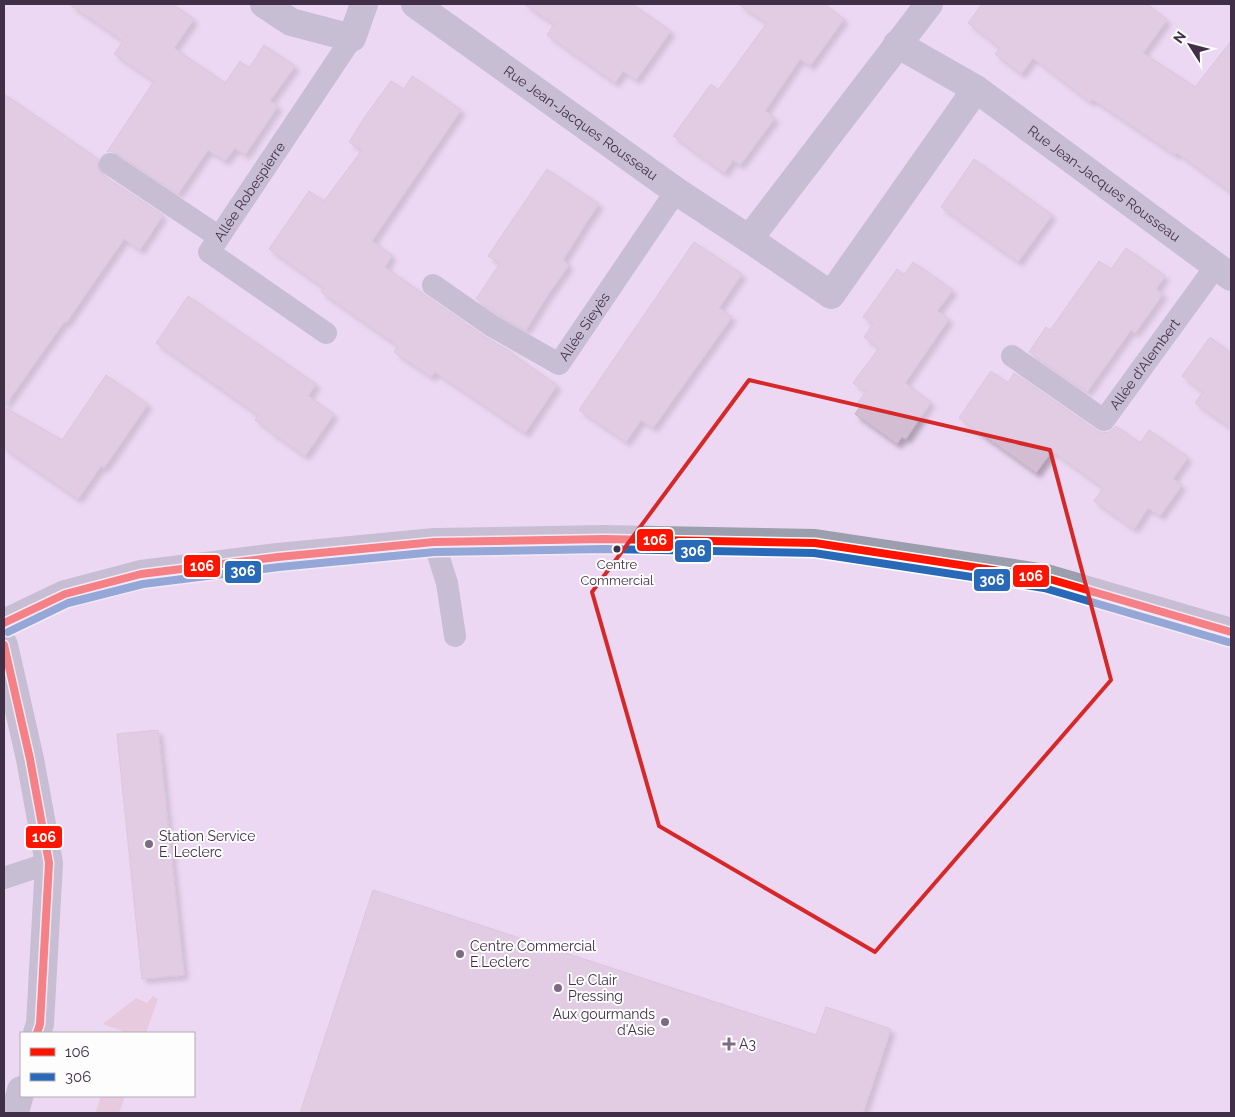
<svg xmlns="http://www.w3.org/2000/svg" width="1235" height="1117" viewBox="0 0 1235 1117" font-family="Raleway,sans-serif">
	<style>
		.green { fill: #e3b8c5 }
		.building { fill: #d3bdd2; stroke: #c4afc4; filter: url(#shadow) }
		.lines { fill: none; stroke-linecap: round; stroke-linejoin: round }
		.service { stroke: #9a9ead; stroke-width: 22 }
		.minor { stroke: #9a9ead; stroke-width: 28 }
		.tertiary { stroke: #9a9ead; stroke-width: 28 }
		.bus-1-casing { stroke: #fdfdfd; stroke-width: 11 }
		.bus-2-casing { stroke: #fdfdfd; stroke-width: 11 }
		.bus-1 { stroke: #ff1400; stroke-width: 8 }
		.bus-2 { stroke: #286ab7; stroke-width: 8 }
		.marked { fill: none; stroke: #d62828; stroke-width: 4; stroke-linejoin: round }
		.bus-dot { fill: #412f48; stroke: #fdfdfd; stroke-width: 2 }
		.poi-dot { fill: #7d6a84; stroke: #fdfdfd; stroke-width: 2 }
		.labels { text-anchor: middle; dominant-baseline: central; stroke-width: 4; stroke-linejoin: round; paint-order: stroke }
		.bus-label { font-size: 13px; fill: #412f48; stroke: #fdfdfd }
		.street-label { font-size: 14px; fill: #412f48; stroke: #fdfdfd }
		.poi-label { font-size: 14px; fill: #412f48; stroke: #fdfdfd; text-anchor: start }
		.line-badge { stroke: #fdfdfd; stroke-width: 2 }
		.badge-label { font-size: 14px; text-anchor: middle; font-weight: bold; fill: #fff }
	</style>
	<defs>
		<filter id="shadow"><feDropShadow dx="4.5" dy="4.5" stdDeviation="2.5" flood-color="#0004"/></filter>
	</defs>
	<rect width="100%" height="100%" fill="#ecd8f3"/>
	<path class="green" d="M 153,996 L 158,999 L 146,1033 L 121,1033 L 122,1031 L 103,1024 L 136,998 L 147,1003 Z
		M 101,1096 L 125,1096 L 119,1113 L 95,1113 Z"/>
	<path class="building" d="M 69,4 L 172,4 L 194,19 L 174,48 L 225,83 L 240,61 L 249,68 L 264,45 L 295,66 L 270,101 L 278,106 L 245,155 L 235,148 L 225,161 L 208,150 L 178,194 L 117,153 L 111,151 L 107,152 L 154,81 L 114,54 L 123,41 Z
		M 524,4 L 632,4 L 671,31 L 636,80 L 623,71 L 615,83 L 547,35 L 554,24 Z
		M 738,4 L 824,4 L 844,19 L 810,66 L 800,59 L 765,111 L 775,118 L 740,165 L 733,160 L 724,173 L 685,145 L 685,144 L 673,136 L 711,84 L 718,90 L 767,23 Z
		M 982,4 L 1147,4 L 1167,20 L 1143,53 L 1195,87 L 1231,41 L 1231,192 L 1177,153 L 1175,155 L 1092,99 L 1090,102 L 1033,58 L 1021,74 L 995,54 L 1000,48 L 968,23 Z
		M 412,76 L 461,110 L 372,241 L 392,255 L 385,267 L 485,337 L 511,352 L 511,353 L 557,385 L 525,433 L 435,372 L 431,377 L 394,352 L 398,346 L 321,292 L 324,288 L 269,249 L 309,191 L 324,201 L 362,150 L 349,142 L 366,115 L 391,81 L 404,89 Z
		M 4,94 L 98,159 L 97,164 L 98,169 L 102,175 L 163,215 L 140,250 L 124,239 L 66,323 L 64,322 L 4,407 L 62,440 L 106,375 L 148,404 L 104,468 L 101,466 L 78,499 L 4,448 Z
		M 974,159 L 1052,215 L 1018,262 L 941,207 Z
		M 547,169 L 599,204 L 588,220 L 563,260 L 569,265 L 547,296 L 526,330 L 499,315 L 476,299 L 500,263 L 488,256 Z
		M 694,242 L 742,274 L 719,308 L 732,317 L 653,428 L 641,420 L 626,442 L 579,410 Z
		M 1126,248 L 1165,276 L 1156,289 L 1163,294 L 1135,333 L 1131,330 L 1087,392 L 1029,352 L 1046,327 L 1050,330 L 1099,261 L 1111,269 Z
		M 913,262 L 953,290 L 937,311 L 949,319 L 905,383 L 931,402 L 906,439 L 902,437 L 897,444 L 855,414 L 860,407 L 857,404 L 866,391 L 853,383 L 879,348 L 864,337 L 873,324 L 863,317 L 897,269 L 904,275 Z
		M 188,296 L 316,384 L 308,396 L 334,414 L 305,456 L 269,431 L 270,430 L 255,420 L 258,415 L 156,343 Z
		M 1210,337 L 1231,353 L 1231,428 L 1195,403 L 1203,392 L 1182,376 Z
		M 991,371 L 1008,383 L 1014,373 L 1097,431 L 1103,433 L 1109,432 L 1116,426 L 1140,443 L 1149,430 L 1188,457 L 1173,479 L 1182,485 L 1160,516 L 1148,508 L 1134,529 L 1094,501 L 1103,488 L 1052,451 L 1036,473 L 959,418 Z
		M 158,730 L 184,975 L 142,979 L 117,734 Z
		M 373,890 L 816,1035 L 826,1007 L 891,1029 L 863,1113 L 300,1113 Z"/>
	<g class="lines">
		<g class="service">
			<path d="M 110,164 L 219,237"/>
			<path id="s1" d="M 433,285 L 492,326 L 559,364 L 676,191"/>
			<path id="s2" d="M 326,333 L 209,252 L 352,38"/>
			<path id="s3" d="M 1012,356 L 1104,420 L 1216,266"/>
			<path d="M 434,542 L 447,583 L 455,636"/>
			<path d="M 4,878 L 49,863"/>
		</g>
		<g class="minor">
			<path d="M 264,4 L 291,22 L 352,38 L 364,4"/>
			<path id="s4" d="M 415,4 L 676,191 L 749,239"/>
			<path d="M 929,4 L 749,239 L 831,295 L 976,89"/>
			<path id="s5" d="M 897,44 L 976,89 L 1231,277"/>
			<path d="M 4,623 L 65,594 L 141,574 L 278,557 L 434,542 L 604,539 L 815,543 L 1046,578 L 1231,632"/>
		</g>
		<path class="tertiary" d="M 4,645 L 30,759 L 49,863 L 40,1024 L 37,1033
			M 15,1113 L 21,1090"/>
		<defs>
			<path id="bus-1" d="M 4,623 L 65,594 L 141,574 L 278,557 L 434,542 L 604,539 L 815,543 L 1046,578 L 1231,632
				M 4,645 L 30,759 L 49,863 L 40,1024 L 37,1033"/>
			<path id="bus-2" d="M 8,632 L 68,603 L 143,584 L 279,567 L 435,552 L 604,549 L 814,553 L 1044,588 L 1228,642"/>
		</defs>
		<use href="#bus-1" class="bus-1-casing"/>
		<use href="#bus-2" class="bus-2-casing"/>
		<use href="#bus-1" class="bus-1"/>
		<use href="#bus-2" class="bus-2"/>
	</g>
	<path d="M0 0H1235V1117H0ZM 749,380 L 1050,450 L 1111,680 L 875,952 L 659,826 L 592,592 Z" fill="#ecd8f3" fill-opacity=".55" fill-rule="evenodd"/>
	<path class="marked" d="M 749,380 L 1050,450 L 1111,680 L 875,952 L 659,826 L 592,592 Z"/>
	<circle class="bus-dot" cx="617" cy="549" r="4.5"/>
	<g class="poi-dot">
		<circle cx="149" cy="844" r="5"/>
		<circle cx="460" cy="954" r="5"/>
		<circle cx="558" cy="988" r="5"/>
		<circle cx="665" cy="1022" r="5"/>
		<path d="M726.5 1036.5h5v5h5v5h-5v5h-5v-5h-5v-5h5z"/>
	</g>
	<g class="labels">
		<g class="bus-label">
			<text x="617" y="564">Centre<tspan x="617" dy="16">Commercial</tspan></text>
		</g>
		<g class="street-label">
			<text stroke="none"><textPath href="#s4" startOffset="204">Rue Jean-Jacques Rousseau</textPath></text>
			<text stroke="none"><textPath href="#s5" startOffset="250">Rue Jean-Jacques Rousseau</textPath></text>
			<text stroke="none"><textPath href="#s2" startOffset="215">Allée Robespierre</textPath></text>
			<text stroke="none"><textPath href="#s1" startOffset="194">Allée Sieyès</textPath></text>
			<text stroke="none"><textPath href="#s3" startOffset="181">Allée d'Alembert</textPath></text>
		</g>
		<g class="poi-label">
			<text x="159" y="836">Station Service<tspan x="159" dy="16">E. Leclerc</tspan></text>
			<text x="470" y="946">Centre Commercial<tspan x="470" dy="16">E.Leclerc</tspan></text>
			<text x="568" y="980">Le Clair<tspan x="568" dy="16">Pressing</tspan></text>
			<text x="655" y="1014" text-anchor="end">Aux gourmands<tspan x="655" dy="16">d'Asie</tspan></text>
			<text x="739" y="1044">A3</text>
		</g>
	</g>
	<g class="line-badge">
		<rect x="636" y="528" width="38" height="24" rx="5" fill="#ff1400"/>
		<rect x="674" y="539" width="38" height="24" rx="5" fill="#286ab7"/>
		<rect x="183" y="554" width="38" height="24" rx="5" fill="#ff1400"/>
		<rect x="224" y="560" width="38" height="24" rx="5" fill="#286ab7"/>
		<rect x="1012" y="564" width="38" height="24" rx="5" fill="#ff1400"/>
		<rect x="973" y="568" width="38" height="24" rx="5" fill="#286ab7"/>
		<rect x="25" y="825" width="38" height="24" rx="5" fill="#ff1400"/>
	</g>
	<g class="badge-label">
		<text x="655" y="545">106</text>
		<text x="693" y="556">306</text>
		<text x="202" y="571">106</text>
		<text x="243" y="576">306</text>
		<text x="1031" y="581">106</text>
		<text x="992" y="585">306</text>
		<text x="44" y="842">106</text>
	</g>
	<rect width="1235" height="1117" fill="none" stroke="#412f48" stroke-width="10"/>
	<rect x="20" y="1032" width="175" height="65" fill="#fdfdfd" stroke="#b2abb5"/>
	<rect x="30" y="1048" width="25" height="8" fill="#ff1400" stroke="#b2abb5"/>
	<text x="65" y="1057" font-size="15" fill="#412f48">106</text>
	<rect x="30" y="1073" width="25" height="8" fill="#286ab7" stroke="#b2abb5"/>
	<text x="65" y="1082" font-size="15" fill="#412f48">306</text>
	<g transform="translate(1190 45) rotate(306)" stroke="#fdfdfd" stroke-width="4" paint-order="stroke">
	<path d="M0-4L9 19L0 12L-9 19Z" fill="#412f48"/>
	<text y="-8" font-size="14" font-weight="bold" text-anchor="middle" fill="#412f48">N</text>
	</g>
</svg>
